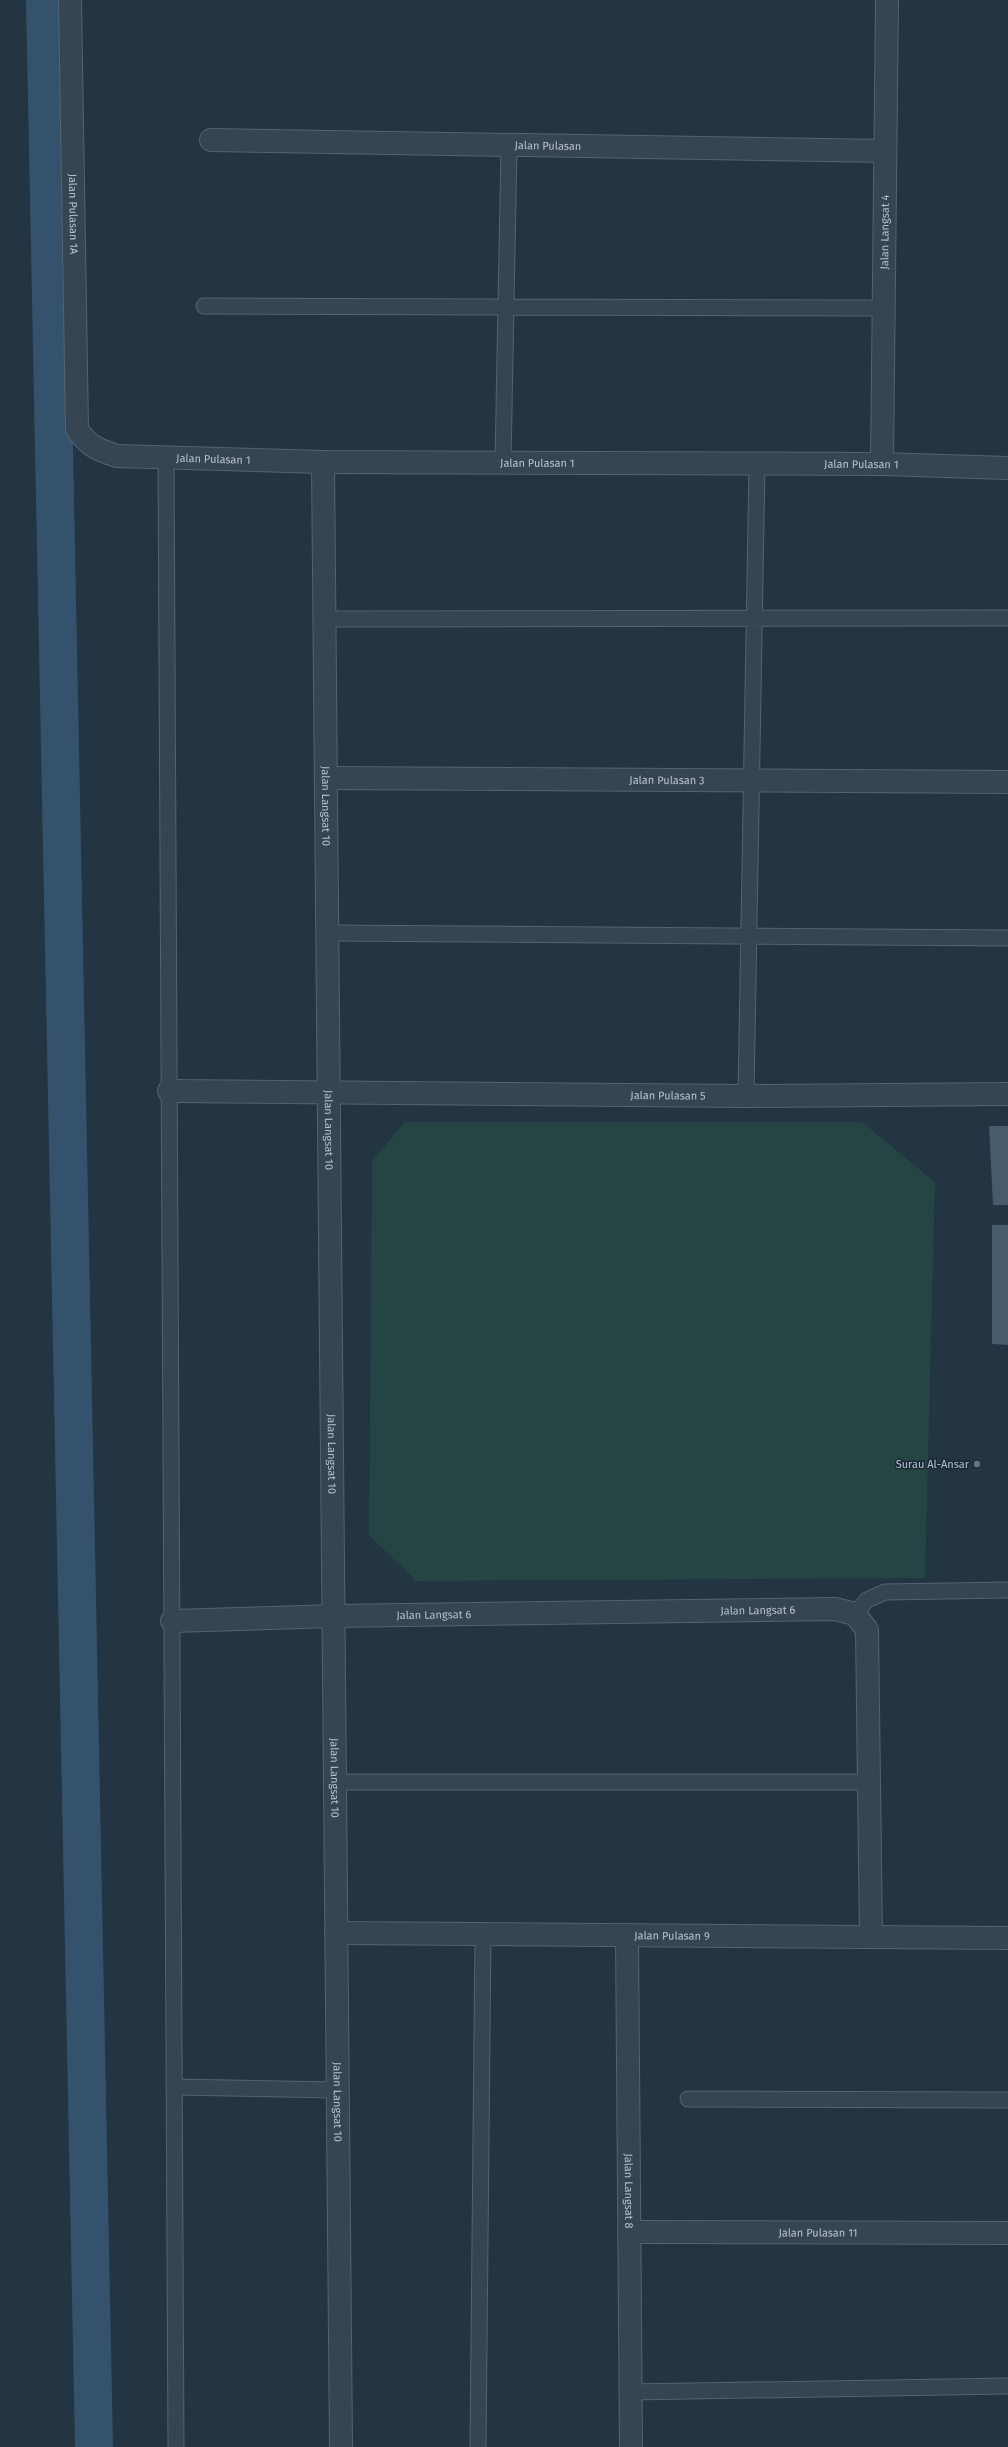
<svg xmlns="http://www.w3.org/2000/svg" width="1008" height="2447" viewBox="0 0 1008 2447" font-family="'Fira Sans',sans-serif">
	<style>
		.green { fill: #254444 }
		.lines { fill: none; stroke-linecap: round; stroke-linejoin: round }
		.canal { stroke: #35526c; stroke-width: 38 }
		.building { fill: #485b6d }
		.lane-casing { stroke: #556370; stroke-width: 17 }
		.street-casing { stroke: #556370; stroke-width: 24 }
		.lane { stroke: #374552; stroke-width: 15 }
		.street { stroke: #374552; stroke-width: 22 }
		.worship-dot { fill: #6b7280; stroke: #1c2a38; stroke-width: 1.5 }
		.labels { text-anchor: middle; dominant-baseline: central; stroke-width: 3; stroke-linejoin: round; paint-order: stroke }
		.street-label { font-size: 11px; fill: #b4c0cd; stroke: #1c2a38 }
		.poi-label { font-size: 11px; fill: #b4c0cd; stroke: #1c2a38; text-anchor: end }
	</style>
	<rect width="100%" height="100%" fill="#233443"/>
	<path class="green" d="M 405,1122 L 862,1122 L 935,1182 L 925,1578 L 416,1581 L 369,1535 L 372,1161 Z"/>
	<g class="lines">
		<path class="canal" d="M 45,0 L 94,2447"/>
	</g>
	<path class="building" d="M 989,1126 L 1008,1126 L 1008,1205 L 993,1205 Z
		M 992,1225 L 1008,1225 L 1008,1345 L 992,1344 Z"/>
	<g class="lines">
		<defs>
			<path id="lane" d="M 204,306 L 884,308
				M 166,458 L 176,2447
				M 503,462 L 509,146
				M 324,619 L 1008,618
				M 327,933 L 1008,938
				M 746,1096 L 757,464
				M 855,1614 L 867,1600 L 885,1592 L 1008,1590
				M 335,1782 L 868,1782
				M 174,2087 L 338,2090
				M 688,2099 L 1008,2100
				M 630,2392 L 1008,2386
				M 478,2447 L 483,1934"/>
			<g id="street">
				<path id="s1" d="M 70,0 L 77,429 C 87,445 98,450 117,456 L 323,462 L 882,464 L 1008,468"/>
				<path id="s2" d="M 211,140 L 885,151"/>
				<path id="s3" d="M 323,462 L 341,2447"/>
				<path id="s4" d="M 882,464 L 887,0"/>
				<path id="s5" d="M 326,778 L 1008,782"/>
				<path id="s6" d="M 169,1091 L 746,1096 L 1008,1094"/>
				<path id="s7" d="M 172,1621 L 334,1616 L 835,1609 L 855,1614 L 867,1630 L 871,1937"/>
				<path id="s8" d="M 336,1933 L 1008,1938"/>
				<path id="s9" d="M 627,1935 L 631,2447"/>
				<path id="s10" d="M 629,2232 L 1008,2233"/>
			</g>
		</defs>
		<use href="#lane" class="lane-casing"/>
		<use href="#street" class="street-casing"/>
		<use href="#lane" class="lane"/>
		<use href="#street" class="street"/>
	</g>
	<circle class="worship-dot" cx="977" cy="1464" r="4"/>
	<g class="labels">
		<g class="street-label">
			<text stroke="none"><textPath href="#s2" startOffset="337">Jalan Pulasan</textPath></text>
			<text stroke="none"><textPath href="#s1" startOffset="214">Jalan Pulasan 1A</textPath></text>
			<text stroke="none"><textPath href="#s4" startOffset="232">Jalan Langsat 4</textPath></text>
			<text stroke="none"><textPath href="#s1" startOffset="575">Jalan Pulasan 1</textPath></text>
			<text stroke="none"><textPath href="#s1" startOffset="899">Jalan Pulasan 1</textPath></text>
			<text stroke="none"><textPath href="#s1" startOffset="1223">Jalan Pulasan 1</textPath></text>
			<text stroke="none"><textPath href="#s5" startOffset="341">Jalan Pulasan 3</textPath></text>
			<text stroke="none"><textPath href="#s3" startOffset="344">Jalan Langsat 10</textPath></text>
			<text stroke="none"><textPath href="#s6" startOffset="499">Jalan Pulasan 5</textPath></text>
			<text stroke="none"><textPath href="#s3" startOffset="668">Jalan Langsat 10</textPath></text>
			<text stroke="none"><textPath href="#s3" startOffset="992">Jalan Langsat 10</textPath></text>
			<text stroke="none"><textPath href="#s7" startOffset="586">Jalan Langsat 6</textPath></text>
			<text stroke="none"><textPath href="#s7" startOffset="262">Jalan Langsat 6</textPath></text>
			<text stroke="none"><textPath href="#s3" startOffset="1316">Jalan Langsat 10</textPath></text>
			<text stroke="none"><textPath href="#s8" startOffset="336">Jalan Pulasan 9</textPath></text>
			<text stroke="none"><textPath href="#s3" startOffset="1640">Jalan Langsat 10</textPath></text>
			<text stroke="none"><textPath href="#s9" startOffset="256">Jalan Langsat 8</textPath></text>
			<text stroke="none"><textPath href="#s10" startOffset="189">Jalan Pulasan 11</textPath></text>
		</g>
		<g class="poi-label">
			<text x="969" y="1464">Surau Al-Ansar</text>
		</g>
	</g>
</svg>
